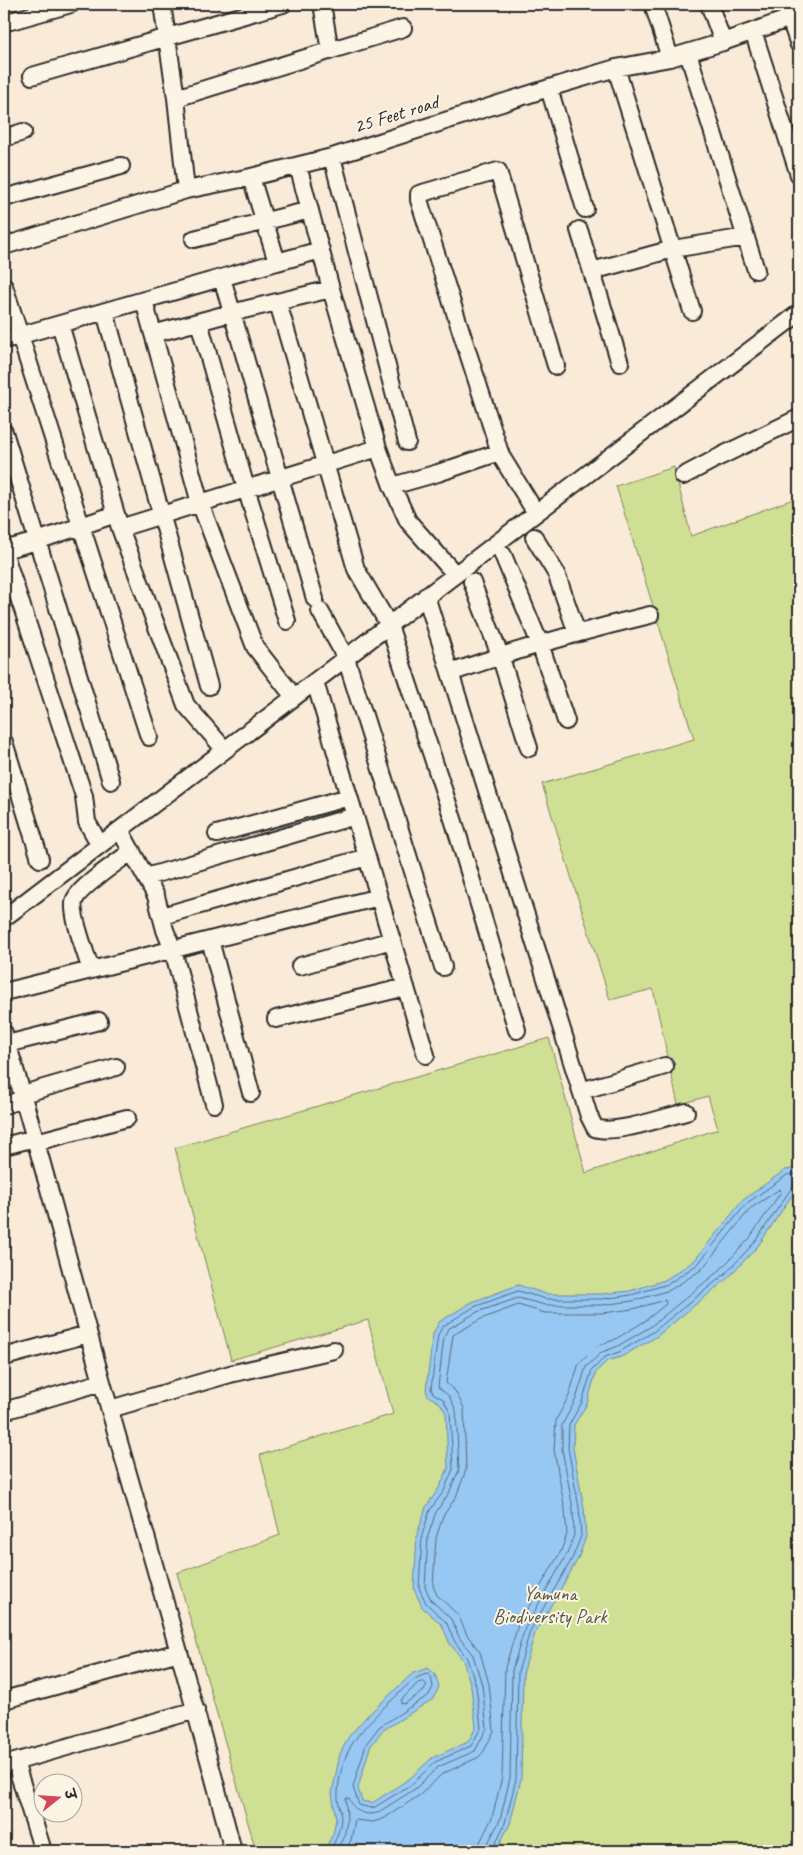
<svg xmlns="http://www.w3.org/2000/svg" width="803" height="1855" viewBox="0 0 803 1855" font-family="Caveat,'Playpen Sans Deva',sans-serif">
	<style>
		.green { fill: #cfdf93; stroke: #7d855f }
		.water { fill: #97c8f3; stroke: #6c89a3 }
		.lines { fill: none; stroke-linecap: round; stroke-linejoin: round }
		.shore { stroke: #566a7b; stroke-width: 1 }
		.minor-casing { stroke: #2b2b2b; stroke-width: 20 }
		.minor { stroke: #fcf5e5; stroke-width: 16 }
		.labels { text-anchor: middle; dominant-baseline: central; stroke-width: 4; stroke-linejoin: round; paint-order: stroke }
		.street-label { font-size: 20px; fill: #2b2b2b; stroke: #fcf5e5 }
		.park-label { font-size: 20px; fill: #545845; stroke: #fcf5e5 }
	</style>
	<rect width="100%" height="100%" fill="#faead8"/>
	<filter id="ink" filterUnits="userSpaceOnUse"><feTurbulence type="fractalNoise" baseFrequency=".02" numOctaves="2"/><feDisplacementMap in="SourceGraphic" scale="10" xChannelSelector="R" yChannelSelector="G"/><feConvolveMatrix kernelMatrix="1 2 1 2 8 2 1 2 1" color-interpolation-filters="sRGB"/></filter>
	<g filter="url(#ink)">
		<path class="green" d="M 674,467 L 691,536 L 799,497 L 799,1851 L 256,1851 L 177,1573 L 280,1535 L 260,1455 L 393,1414 L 368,1320 L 231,1360 L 175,1148 L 549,1038 L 586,1173 L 718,1129 L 708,1096 L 678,1105 L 653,989 L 610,1000 L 542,784 L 694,739 L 616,486 Z"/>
		<path class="water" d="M 799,1168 L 799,1185 L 758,1246 L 728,1278 L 656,1337 L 621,1357 L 607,1361 L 596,1372 L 587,1404 L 574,1425 L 573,1448 L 584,1508 L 586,1537 L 578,1559 L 535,1633 L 523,1674 L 521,1779 L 510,1824 L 496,1851 L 324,1851 L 333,1834 L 336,1819 L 332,1793 L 340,1754 L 349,1736 L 367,1716 L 413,1673 L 428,1668 L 435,1674 L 439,1687 L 433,1699 L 382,1731 L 370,1747 L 358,1788 L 362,1801 L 372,1803 L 409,1779 L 432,1758 L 468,1742 L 476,1727 L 471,1687 L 463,1660 L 450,1644 L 442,1625 L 422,1607 L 414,1589 L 417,1535 L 426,1507 L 439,1488 L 448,1469 L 446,1413 L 440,1403 L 428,1396 L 426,1390 L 433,1334 L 439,1322 L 472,1302 L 518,1285 L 546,1294 L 602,1294 L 630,1291 L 665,1280 L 694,1261 L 743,1200 L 785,1170 Z"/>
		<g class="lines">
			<path class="shore" d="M 424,1682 L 427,1685 L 424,1691 L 404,1704 L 401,1703 L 401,1700 L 418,1683 Z
				M 330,1851 C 335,1841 340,1831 341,1819 C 341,1810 337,1801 338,1792 C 341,1748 361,1729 392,1700 C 403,1690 413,1676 428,1674 L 431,1677 L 433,1687 L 429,1695 L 379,1727 L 366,1744 L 353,1787 L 359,1805 L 371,1808 L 375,1807 L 412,1784 L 435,1762 L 471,1746 L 481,1728 L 476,1686 L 467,1658 L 455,1642 L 446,1622 L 426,1603 L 419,1588 L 422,1535 L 430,1510 L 444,1491 L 453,1469 L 450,1412 L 443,1399 L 433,1393 L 431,1389 L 438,1335 L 443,1326 L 474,1307 L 518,1291 L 546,1299 L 602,1299 L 631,1295 L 668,1284 L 698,1264 L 747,1203 L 787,1175 L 799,1173
				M 337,1851 L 344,1838 L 347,1821 L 346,1798 L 349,1798 C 354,1811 363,1816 377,1813 L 415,1789 L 438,1767 L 475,1751 L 487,1728 L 482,1685 L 473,1655 L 460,1639 L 451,1619 L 431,1600 L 425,1587 L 428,1536 L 436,1512 L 449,1493 L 459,1470 L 456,1410 L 449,1396 L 438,1387 L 444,1337 L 448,1329 L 477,1312 L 518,1298 L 545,1305 L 602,1305 L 633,1301 L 670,1290 L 701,1270 L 751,1208 L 780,1189 L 781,1192 L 749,1239 L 720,1270 L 650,1327 L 616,1347 L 602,1352 L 586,1367 L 576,1399 L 562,1425 L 562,1449 L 573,1509 L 574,1535 L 567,1554 L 525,1628 L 512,1670 L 510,1778 L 500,1820 L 487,1845 L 486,1851
				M 345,1851 L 351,1840 L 355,1820 L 373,1822 L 383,1819 L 420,1795 L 442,1774 L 479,1757 L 484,1751 L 494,1731 L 489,1684 L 480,1652 L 467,1635 L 458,1615 L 437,1595 L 433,1586 L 436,1538 L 443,1516 L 456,1497 L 466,1470 L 464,1408 L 455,1391 L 446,1383 L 453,1335 L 481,1319 L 518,1305 L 545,1313 L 603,1313 L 633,1309 L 665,1300 L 666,1304 L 645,1321 L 614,1340 L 596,1346 L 583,1359 L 578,1366 L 569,1396 L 556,1420 L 554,1450 L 565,1510 L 567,1534 L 561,1551 L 518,1625 L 505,1668 L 502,1777 L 492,1818 L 480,1842 L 478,1851
				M 492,1851 L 505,1823 L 516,1779 L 518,1672 L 530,1631 L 573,1557 L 581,1536 L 579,1508 L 568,1448 L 569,1425 L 582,1402 L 592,1370 L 605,1357 L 619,1352 L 653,1332 L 725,1274 L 754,1243 L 793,1186 L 799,1183"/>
			<defs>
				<path id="minor" d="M 162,4 L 176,98 L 186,190
					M 322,4 L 330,51
					M 653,4 L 670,58
					M 709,4 L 723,42
					M 785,4 L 799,45
					M 11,21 L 71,4
					M 753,31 L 799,175
					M 688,53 L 756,270
					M 616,68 L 692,311
					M 32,76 L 283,4
					M 549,88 L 585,209
					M 176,98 L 403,28
					M 4,138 L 23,132
					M 332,157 L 407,442
					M 298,166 L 331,289 L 378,448 L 392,486 L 408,521 L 455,574
					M 251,177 L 277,262 L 321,250
					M 4,198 L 121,166
					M 579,230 L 620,363
					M 194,239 L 310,210
					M 4,246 L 186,190 L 251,177 L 332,157 L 549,88 L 616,68 L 670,58 L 723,42 L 799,15
					M 592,271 L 673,249 L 746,237
					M 222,278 L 315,599
					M 4,286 L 149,737
					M 144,301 L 200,503 L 255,647 L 294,697
					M 278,303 L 356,569 L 389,625 L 454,822 L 517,1030
					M 105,312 L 209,686
					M 199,322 L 246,488 L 287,621
					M 60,324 L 120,528 L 186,705 L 225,750
					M 153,334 L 231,313 L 331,289
					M 4,340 L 277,262
					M 4,432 L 111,781
					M 683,476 L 721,456 L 799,418
					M 392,486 L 438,473 L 500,452
					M 536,513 L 501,456 L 419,200 L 419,194 L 498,171 L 556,366
					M 120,528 L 378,448
					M 534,537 L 556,573 L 577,633
					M 4,550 L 37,541 L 116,514
					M 4,552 L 84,796 L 87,822 L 100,845
					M 503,555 L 540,644 L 566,721
					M 472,582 L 500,655 L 529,748
					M 426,596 L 589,1116 L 595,1128 C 614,1135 665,1117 686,1112
					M 320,611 L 346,658 L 443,967
					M 450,673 C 516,650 582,631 650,615
					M 315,682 L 426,1055
					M 4,742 L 40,859
					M 120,830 L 156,896 L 165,930 L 173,950 L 214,1104
					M 217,834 L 349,797
					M 146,877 L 355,816
					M 162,916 L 367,857
					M 4,918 L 799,313
					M 210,940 L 379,897
					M 300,966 L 392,940
					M 91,970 C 87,957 69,910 75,899 C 81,886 119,861 132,851
					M 4,992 L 210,940 L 251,1093
					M 276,1019 L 406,987
					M 4,1033 C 40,1149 69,1266 102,1382 C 146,1539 193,1694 233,1851
					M 7,1044 L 99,1021
					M 581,1091 L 665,1066
					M 23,1094 L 116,1067
					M 4,1105 L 24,1099
					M 36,1142 L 127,1118
					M 4,1146 L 35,1138
					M 4,1357 L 88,1334
					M 110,1409 L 230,1374 L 334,1350
					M 4,1411 L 102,1382
					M 4,1700 L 179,1652
					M 15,1762 L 43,1851
					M 4,1765 L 196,1710"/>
			</defs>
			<use href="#minor" class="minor-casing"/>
			<use href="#minor" class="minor"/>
		</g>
	</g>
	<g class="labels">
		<g class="street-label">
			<text transform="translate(396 114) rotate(-17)">25 Feet road</text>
		</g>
		<g class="park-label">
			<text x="550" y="1593">Yamuna<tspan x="550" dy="23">Biodiversity Park</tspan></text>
		</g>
	</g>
	<rect width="803" height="1855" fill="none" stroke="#fcf5e5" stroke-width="20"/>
	<rect x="10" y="10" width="783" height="1835" fill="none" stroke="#2b2b2b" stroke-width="2" filter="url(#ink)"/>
	<g transform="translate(58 1798) rotate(73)"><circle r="24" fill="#fcf5e5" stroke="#a8a49b"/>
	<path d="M0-4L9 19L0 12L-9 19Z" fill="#d1495b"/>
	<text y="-8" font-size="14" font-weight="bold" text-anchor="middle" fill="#2b2b2b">उ</text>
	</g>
</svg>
